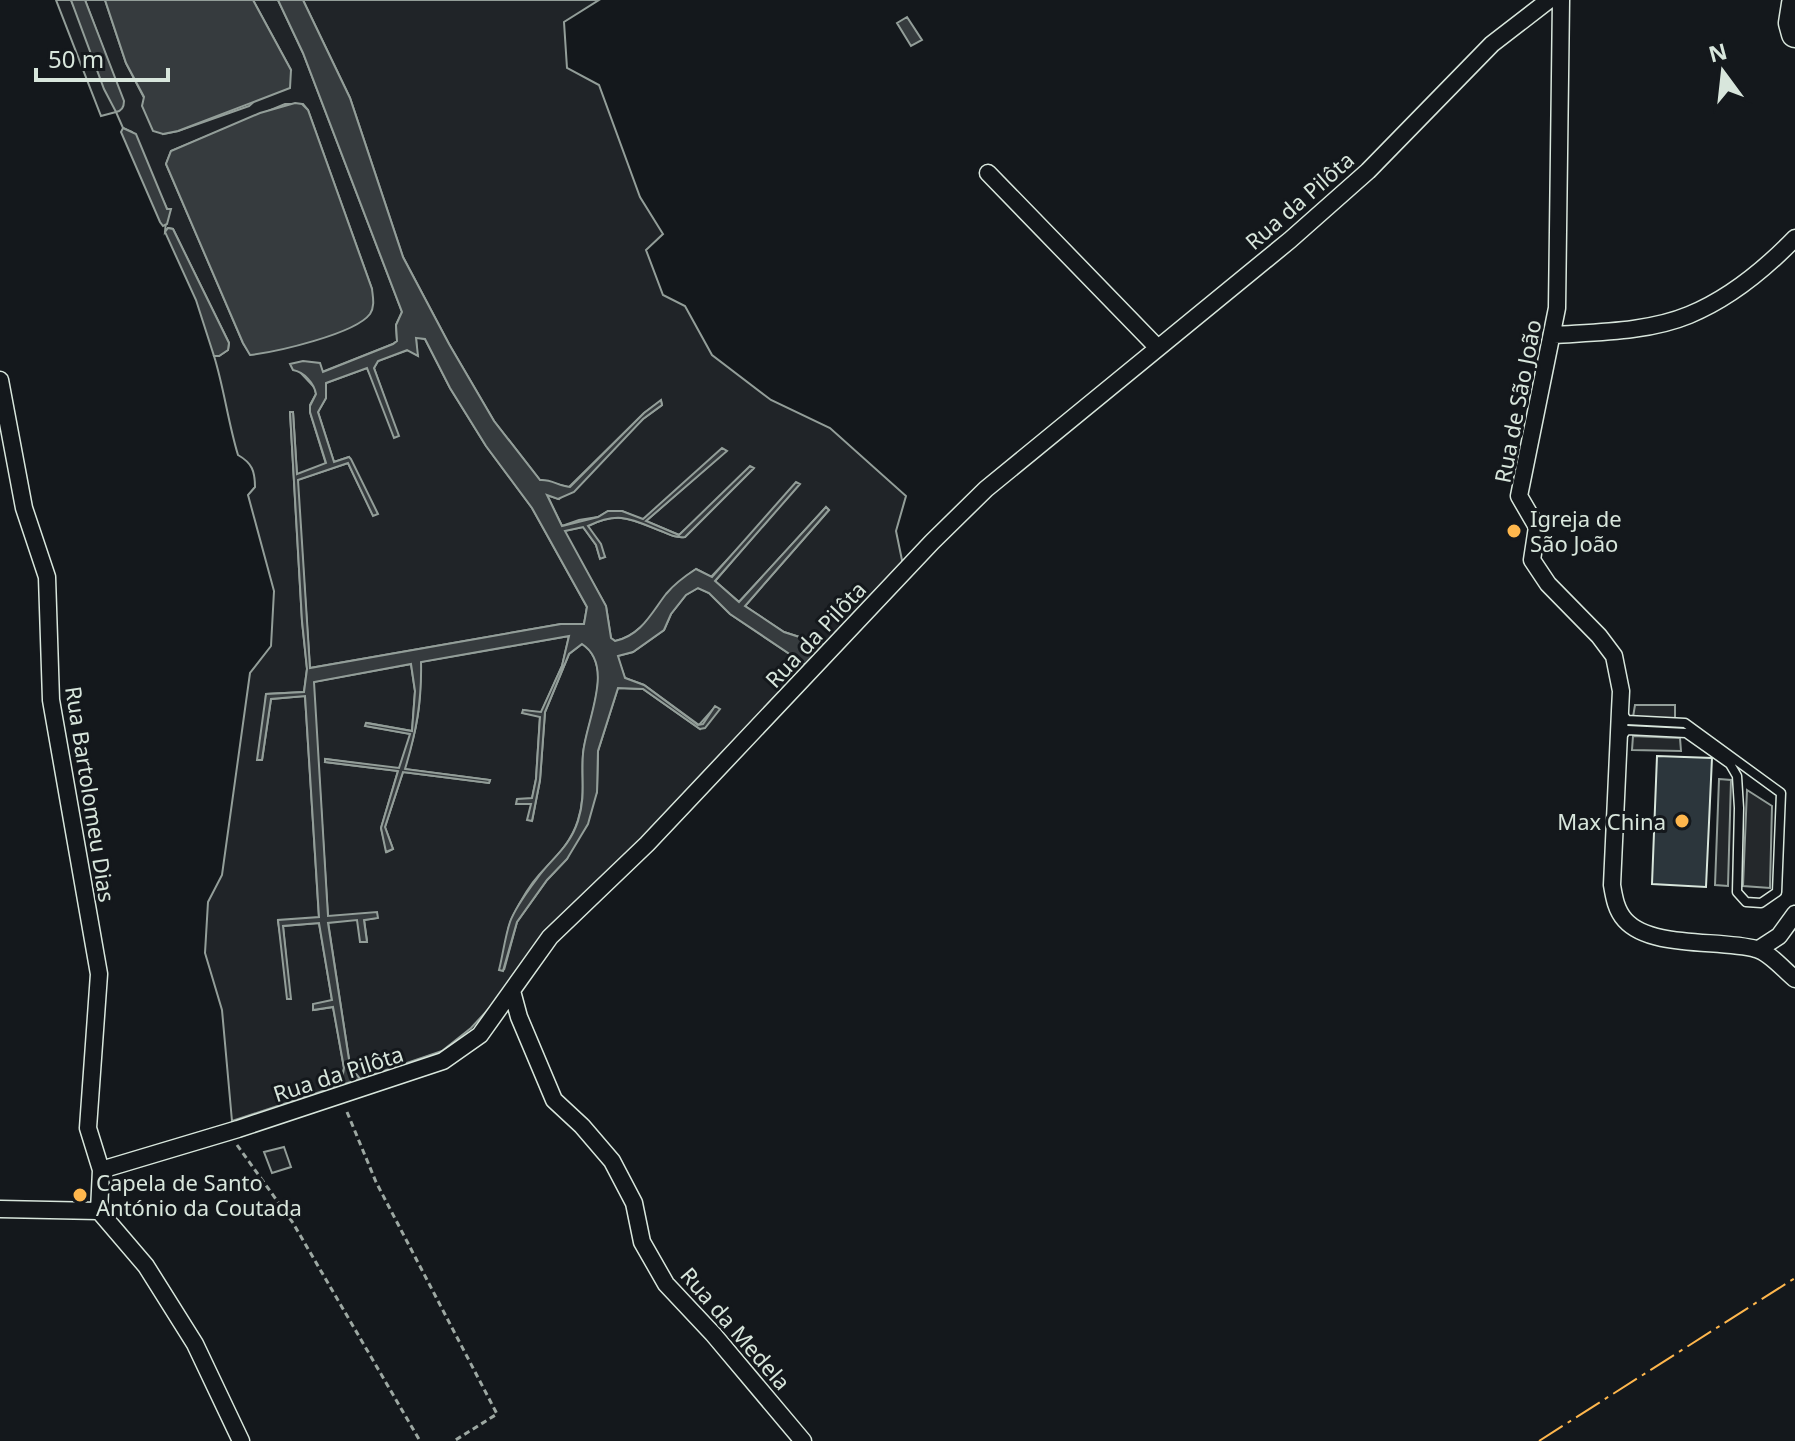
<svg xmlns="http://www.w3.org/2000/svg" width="1795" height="1441" viewBox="0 0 1795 1441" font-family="'Noto Sans',sans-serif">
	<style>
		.green { fill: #202428; stroke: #939e99; stroke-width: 2; fill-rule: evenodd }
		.parking { fill: #24282b; stroke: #939e99; stroke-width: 2 }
		.water { fill: #363b3e; stroke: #939e99; stroke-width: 2; fill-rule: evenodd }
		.building { fill: #2c363c; stroke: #d8e6dc; stroke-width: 2 }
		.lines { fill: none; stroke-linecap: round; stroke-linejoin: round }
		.service-casing { stroke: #d8e6dc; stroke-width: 11 }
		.minor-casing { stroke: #d8e6dc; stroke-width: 19 }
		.primary-casing { stroke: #d8e6dc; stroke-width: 29 }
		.path { stroke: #9da8a2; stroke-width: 3; stroke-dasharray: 6 4; stroke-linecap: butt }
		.service { stroke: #14181c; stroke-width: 8 }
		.minor { stroke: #14181c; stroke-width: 16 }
		.primary { stroke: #14181c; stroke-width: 26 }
		.power { stroke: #ffb74d; stroke-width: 2; stroke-dasharray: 28 6 4 6; stroke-linecap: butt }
		.poi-dot { fill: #ffb74d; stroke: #14181c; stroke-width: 3 }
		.labels { text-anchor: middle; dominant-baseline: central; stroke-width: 6; stroke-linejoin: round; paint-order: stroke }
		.street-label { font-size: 22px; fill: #d8e6dc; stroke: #14181c }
		.poi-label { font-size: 22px; fill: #d8e6dc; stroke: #14181c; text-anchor: start }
	</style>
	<rect width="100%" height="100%" fill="#14181c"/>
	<path class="green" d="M 56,0 L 71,0 L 79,18 L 111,69 L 85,0 L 105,0 L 126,63 L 163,134 L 178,131 L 249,106 L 291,70 L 253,0 L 278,0 L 303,53 L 402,312 L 396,325 L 397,341 L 393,344 L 322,372 L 299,371 L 315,388 L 316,394 L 310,405 L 310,412 L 326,464 L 297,475 L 293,412 L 290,412 L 302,621 L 307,669 L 304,692 L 266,694 L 262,760 L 271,699 L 305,696 L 319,918 L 278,921 L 290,999 L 283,926 L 319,923 L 332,1000 L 314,1010 L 333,1007 L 344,1068 L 341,1085 L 232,1121 L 222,1010 L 205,953 L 208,902 L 222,875 L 250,673 L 271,646 L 274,591 L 248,495 L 255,487 C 255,471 252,463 238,455 C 228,422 224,388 214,356 L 219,356 L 228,350 L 229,343 L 173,229 L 168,228 L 165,232 L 167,209 L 132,132 L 123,128 L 116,112 L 101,116 ZM 285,104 L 303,104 L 308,110 L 372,289 L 250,354 L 243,343 L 166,164 L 171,151 Z
		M 303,0 L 599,0 L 564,22 L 567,68 L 599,85 L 640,197 L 663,234 L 646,250 L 663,295 L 685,306 L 712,355 L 771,400 L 830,428 L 906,496 L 896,531 L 903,565 L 827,646 L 784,632 L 745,606 L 829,510 L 826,507 L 739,602 L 715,581 L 799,484 L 711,577 L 696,569 C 666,587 650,634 615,641 L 611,638 L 606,606 L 564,531 L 583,527 L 596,545 L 600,558 L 605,557 L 588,526 C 619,511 630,519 661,531 C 670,535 676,538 685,537 L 754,468 L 679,535 L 646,521 L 726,451 L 643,520 L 622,511 L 608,511 L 598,517 L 579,520 L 562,526 L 547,495 L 559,499 L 643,419 L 662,405 L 661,401 L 644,413 L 569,487 L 540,480 L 494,421 L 449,344 L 403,257 L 350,98 Z
		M 416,337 L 425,339 L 450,388 L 486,446 L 532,508 L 587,607 L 584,624 L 561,624 L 310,668 L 297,480 L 348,463 L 373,515 L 349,457 L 334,462 L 318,412 L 326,398 L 326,383 L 367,368 L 398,436 L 374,368 L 378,361 L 408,350 L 417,355 Z
		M 698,588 L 709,593 L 730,614 L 806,665 L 471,1028 L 442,1051 L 360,1079 L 350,1066 L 328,922 L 357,919 L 367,941 L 364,920 L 377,918 L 377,913 L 328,917 L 313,682 L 411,664 L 415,691 L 412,731 L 367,723 L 366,726 L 411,734 L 399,769 L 326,759 L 325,762 L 398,771 L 381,828 L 387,852 L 393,849 L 385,827 L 403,772 L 489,783 L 490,780 L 404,769 C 417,731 422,703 420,662 L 569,636 L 562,666 L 541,713 L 523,710 L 523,713 L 540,716 L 536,779 L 532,799 L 517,800 L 531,803 L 532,821 L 540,780 L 545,712 L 569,654 L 582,644 C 616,666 586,723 583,754 C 581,779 586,794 578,820 C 571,843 555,858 539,875 C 529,886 520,902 513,916 C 505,930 506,954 504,970 L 517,922 L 547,880 L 567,859 L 597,792 L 598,751 L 618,688 L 643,689 L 700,729 L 715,707 L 699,725 L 644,685 L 625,678 L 617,656 L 633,652 L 664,630 L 671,614 L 686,595 Z
		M 284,1147 L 291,1167 L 272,1173 L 264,1152 Z"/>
	<path class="parking" d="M 1635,705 L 1675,705 L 1675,719 L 1633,717 Z
		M 1633,736 L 1680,738 L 1681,751 L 1632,750 Z
		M 1719,779 L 1731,780 L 1728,886 L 1715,885 Z
		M 1747,790 L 1772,806 L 1770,888 L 1743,886 Z"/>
	<path class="water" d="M 71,0 L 85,0 L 124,101 C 124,106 122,111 116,112 L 104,89 Z
		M 105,0 L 253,0 L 291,70 L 290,88 L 178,131 L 163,134 L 153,131 L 142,106 L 144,97 L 126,63 Z
		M 278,0 L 303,0 L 350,98 L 403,257 L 449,344 L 494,421 L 540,480 C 552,479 558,486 570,487 L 644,413 L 661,400 L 662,405 L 643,419 L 574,492 L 558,499 L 547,495 L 562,526 L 598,517 L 608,511 L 622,511 L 643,519 L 722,448 L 727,451 L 646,521 L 679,535 L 750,466 L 754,468 L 685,537 C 676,538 670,535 661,531 C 631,519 619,511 588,526 L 601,544 L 605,557 L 600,559 L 596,545 L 583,527 L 565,531 L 606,606 L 611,638 L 615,641 C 641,636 652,612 666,594 C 675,583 685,576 696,569 L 712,577 L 796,482 L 800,484 L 715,581 L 739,602 L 826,507 L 829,510 L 745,606 L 784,632 L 827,646 L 806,665 L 730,614 L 709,593 L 698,588 L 686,595 L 671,614 L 664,630 L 633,652 L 618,656 L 625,678 L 644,685 L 698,725 L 703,724 L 715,706 L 720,709 L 705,728 L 700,729 L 643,689 L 618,688 L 598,751 L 597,792 L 588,824 L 567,859 L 547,880 L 517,922 L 503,971 L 499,970 C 503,954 505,937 510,922 C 515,908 527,892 536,880 C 550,859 569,849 578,821 C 586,796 581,778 583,754 C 585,723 616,666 582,644 L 569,654 L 545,712 L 540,780 L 532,821 L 527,820 L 531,804 L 516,804 L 517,799 L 532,798 L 536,779 L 540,717 L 522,713 L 523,710 L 541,712 L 562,666 L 569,636 L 421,662 C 422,701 416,733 405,769 L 490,780 L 489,783 L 403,772 L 385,827 L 393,849 L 386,852 L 381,828 L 398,771 L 325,762 L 325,759 L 399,768 L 410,734 L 365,726 L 366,723 L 412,731 L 415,691 L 411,664 L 314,682 L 328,916 L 377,912 L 378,918 L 364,920 L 367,942 L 360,942 L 357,920 L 328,923 L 350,1066 L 360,1079 L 341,1085 L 344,1068 L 333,1007 L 313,1010 L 313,1004 L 332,1000 L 319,923 L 283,926 L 291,999 L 287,999 L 278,920 L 319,917 L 305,696 L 271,699 L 262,760 L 257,760 L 266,694 L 304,692 L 307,669 L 302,621 L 290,412 L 293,412 L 297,474 L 326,463 L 310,412 L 310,406 L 316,394 C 314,383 304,372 293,370 L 290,364 L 303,361 L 320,363 L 323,372 L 393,344 L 397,341 L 396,325 L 402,312 L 303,53 ZM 416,338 L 425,339 L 450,388 L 486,446 L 532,508 L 587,607 L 584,624 L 561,624 L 310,668 L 298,480 L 348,463 L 373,516 L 378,514 L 351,459 L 349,457 L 334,462 L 318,412 L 326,398 L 326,383 L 367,368 L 394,438 L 399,436 L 374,368 L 378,361 L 407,350 L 418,356 Z
		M 907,17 L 922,40 L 911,46 L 897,23 Z
		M 295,103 L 302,104 L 308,110 L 372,289 C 373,298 375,306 370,314 C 355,334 276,352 250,355 L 243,343 L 166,164 L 171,151 L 260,113 Z
		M 123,128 L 136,134 L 167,209 L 171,209 L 167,224 L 163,226 L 160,222 L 121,132 Z
		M 168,228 L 173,229 L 229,343 L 228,350 L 219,356 L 214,356 L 196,300 L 165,232 Z"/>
	<path class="building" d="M 1657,756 L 1712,758 L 1706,887 L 1652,884 Z"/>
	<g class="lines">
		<defs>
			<path id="service" d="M 1622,736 L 1627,730 L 1686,733 L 1730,764 L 1737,776 L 1739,808 L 1737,892 L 1746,902 L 1761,903 L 1777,892 L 1781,793 L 1685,723 L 1627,720 L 1623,714"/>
			<path id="minor" d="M 1561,0 L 1557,308 L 1519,496 L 1537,527 L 1532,560 L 1548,584 L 1599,636 L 1614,656 L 1621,691 L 1620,711 L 1612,885 C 1614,897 1616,910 1625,920 C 1651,949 1720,939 1756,949 C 1769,952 1784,970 1795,979
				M 988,173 L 1158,348
				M 1554,335 C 1598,332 1648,332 1689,315 C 1728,299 1766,268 1795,238
				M 0,380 L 24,508 L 47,577 L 51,700 L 99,974 L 88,1128 L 101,1170
				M 1759,949 L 1779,936 L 1795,914
				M 512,991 L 519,1017 L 554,1100 L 582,1126 L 612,1161 L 634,1203 L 642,1242 L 666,1284 L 713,1334 L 803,1441
				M 0,1209 L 99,1211
				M 99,1211 L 101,1170 L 238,1129 L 443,1061 L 480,1035 L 550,937 L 647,844 L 932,542 L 986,489 L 1290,240 L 1368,171 L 1492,44 L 1549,0
				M 99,1211 L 146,1266 L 195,1344 L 241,1441"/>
			<path id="primary" d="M 1795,4 L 1792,23 L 1795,34"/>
		</defs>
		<use href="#service" class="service-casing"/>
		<use href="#minor" class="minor-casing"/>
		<use href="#primary" class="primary-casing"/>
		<path class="path" d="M 347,1112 L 376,1182 L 497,1414 L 454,1441
			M 237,1145 L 293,1223 L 420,1441"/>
		<use href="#service" class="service"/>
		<use href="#minor" class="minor"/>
		<use href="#primary" class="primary"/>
		<path class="power" d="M 1539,1441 L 1795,1278"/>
	</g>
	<g class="poi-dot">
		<circle cx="1514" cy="531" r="8"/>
		<circle cx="1682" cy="821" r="8"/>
		<circle cx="80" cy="1195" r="8"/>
	</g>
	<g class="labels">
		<g class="street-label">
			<text transform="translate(1299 200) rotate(-41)">Rua da Pilôta</text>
			<text transform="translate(1517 401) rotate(-79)">Rua de São João</text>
			<text transform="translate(815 634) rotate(-47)">Rua da Pilôta</text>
			<text transform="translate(91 794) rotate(81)">Rua Bartolomeu Dias</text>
			<text transform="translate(338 1073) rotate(-18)">Rua da Pilôta</text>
			<text transform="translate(736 1328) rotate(49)">Rua da Medela</text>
		</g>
		<g class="poi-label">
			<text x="1530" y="518">Igreja de<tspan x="1530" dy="25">São João</tspan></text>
			<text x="1666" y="821" text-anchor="end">Max China</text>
			<text x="96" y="1182">Capela de Santo<tspan x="96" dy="25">António da Coutada</tspan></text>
		</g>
	</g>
	<g transform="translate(1723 72) rotate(345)" stroke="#14181c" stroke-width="6" paint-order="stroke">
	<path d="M0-6L14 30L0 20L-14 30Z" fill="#d8e6dc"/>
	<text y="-12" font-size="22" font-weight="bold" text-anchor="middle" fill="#d8e6dc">N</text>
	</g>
	<path d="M36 68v12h132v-12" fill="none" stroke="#d8e6dc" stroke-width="4"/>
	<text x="48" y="68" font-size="24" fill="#d8e6dc" stroke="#14181c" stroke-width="6" paint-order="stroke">50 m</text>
</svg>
